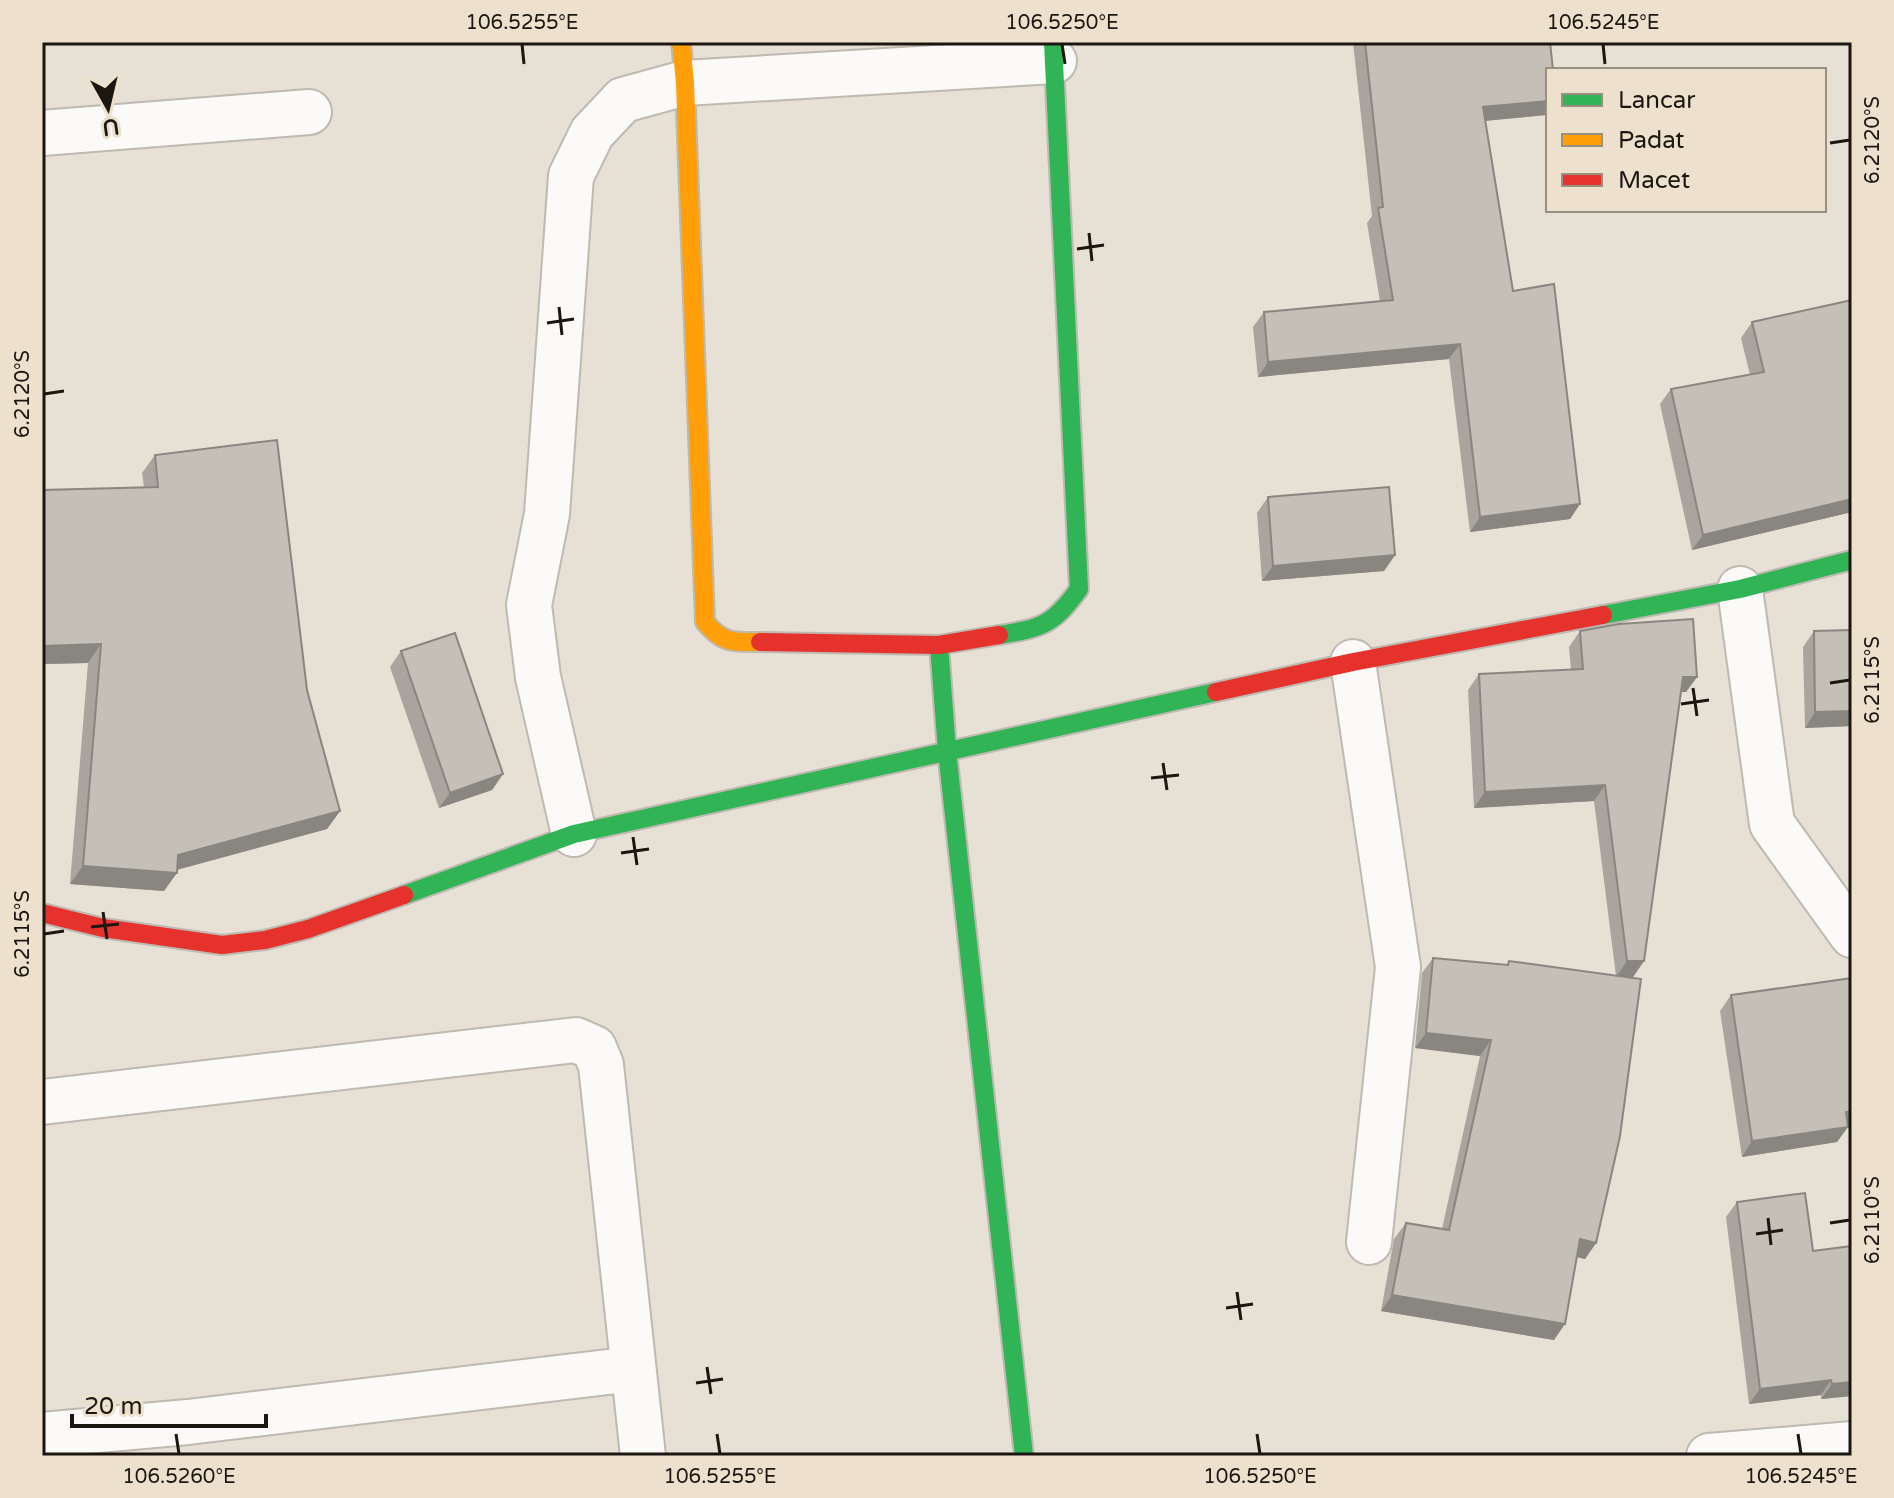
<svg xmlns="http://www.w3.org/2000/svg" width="1894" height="1498" viewBox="0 0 1894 1498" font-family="'Varela Round',sans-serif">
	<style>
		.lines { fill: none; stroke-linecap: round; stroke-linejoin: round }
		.street-casing { stroke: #bebab1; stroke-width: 48 }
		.fast-casing { stroke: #bebab1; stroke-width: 22 }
		.slow-casing { stroke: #bebab1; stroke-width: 22 }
		.jam-casing { stroke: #bebab1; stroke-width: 22 }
		.street { stroke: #fbfaf9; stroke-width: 44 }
		.fast { stroke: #30b455; stroke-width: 18 }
		.slow { stroke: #ff9f0a; stroke-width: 18 }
		.jam { stroke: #e5322d; stroke-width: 18 }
		.wall { fill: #a9a49d }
		.shaded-wall { fill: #898680 }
		.building { fill: #c4bfb7; stroke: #898680; stroke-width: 2 }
		.ticks { fill: none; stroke: #1b1610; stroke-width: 3 }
		.neatline { fill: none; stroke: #1b1610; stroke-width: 3 }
		.ticks-label { font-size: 20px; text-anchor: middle; fill: #1b1610 }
	</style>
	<rect width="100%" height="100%" fill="#e6e0d5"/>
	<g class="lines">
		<defs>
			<path id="street" d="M 42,133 L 309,112
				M 1740,589 L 1772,824 L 1852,935
				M 1353,662 L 1398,967 L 1369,1242
				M 574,834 L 538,677 L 529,605 L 547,514 L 571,176 L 592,133 L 623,100 L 685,83 L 1054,61
				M 42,1102 L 576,1040 L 594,1048 L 601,1065 L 643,1456
				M 42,1435 L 188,1422 L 633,1369
				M 1709,1456 L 1852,1444"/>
			<path id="fast" d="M 1603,615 L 1740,589 L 1852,560
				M 999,635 C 1042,628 1053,625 1079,589 L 1053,42
				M 939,645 L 947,751 L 1024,1456
				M 404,895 L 574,834 L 1216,692"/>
			<path id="slow" d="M 681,42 L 685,83 L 705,622 C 723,644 733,642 760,642"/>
			<path id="jam" d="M 760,642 L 939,645 L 999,635
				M 1216,692 L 1353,662 L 1603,615
				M 42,913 L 103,928 L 222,945 L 265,940 L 308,929 L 404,895"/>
		</defs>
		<use href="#street" class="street-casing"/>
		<use href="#fast" class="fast-casing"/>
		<use href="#slow" class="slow-casing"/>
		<use href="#jam" class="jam-casing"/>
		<use href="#street" class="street"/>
		<use href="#fast" class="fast"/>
		<use href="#slow" class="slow"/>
		<use href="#jam" class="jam"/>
	</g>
	<path class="wall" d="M 1353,42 L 1550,42 L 1546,115 L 1485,121 L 1513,291 L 1580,504 L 1570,519 L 1470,532 L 1449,359 L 1258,377 L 1253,327 L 1264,312 L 1380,301 L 1367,223 L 1372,216 Z
		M 1752,322 L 1852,512 L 1692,550 L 1660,404 L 1671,389 L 1750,375 L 1741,338 Z
		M 155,455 L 307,690 L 340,811 L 327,829 L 177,870 L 164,891 L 70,884 L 88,663 L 42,664 L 42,490 L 144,487 L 142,473 Z
		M 1268,497 L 1395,555 L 1384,571 L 1262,581 L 1257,513 Z
		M 1580,631 L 1697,677 L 1686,692 L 1681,692 L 1644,961 L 1633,977 L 1625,977 L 1596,1243 L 1585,1259 L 1577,1257 L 1554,1340 L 1381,1311 L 1394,1239 L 1406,1223 L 1442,1229 L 1480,1056 L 1415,1048 L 1422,973 L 1433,958 L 1506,965 L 1509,961 L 1616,976 L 1594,801 L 1474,808 L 1468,690 L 1479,674 L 1571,670 L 1569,647 Z
		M 1814,631 L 1852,726 L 1805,728 L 1803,647 Z
		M 401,651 L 503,774 L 492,790 L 439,808 L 390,667 Z
		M 1852,978 L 1852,1125 L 1848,1126 L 1837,1142 L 1742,1157 L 1720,1011 L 1731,995 Z
		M 1737,1202 L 1813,1251 L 1852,1396 L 1821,1399 L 1821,1395 L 1749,1404 L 1726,1217 Z"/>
	<path class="shaded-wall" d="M 1548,101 L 1548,111 L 1546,115 L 1472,122 L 1483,107 Z
		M 1460,344 L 1449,359 L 1258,377 L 1268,362 Z
		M 1852,499 L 1852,512 L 1692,550 L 1703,535 Z
		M 1580,504 L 1570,519 L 1470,532 L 1480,517 Z
		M 1395,555 L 1384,571 L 1262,581 L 1273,566 Z
		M 101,644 L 88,663 L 42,664 L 42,646 Z
		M 1683,677 L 1697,677 L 1686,692 L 1672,692 Z
		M 1852,711 L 1852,726 L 1805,728 L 1815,712 Z
		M 503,774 L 492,790 L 439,808 L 450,793 Z
		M 1605,785 L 1594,801 L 1474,808 L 1485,792 Z
		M 340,811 L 327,829 L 168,872 L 177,873 L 164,891 L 70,884 L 83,866 L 178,855 Z
		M 1627,961 L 1644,961 L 1633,977 L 1616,977 Z
		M 1426,1033 L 1491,1040 L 1480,1056 L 1415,1048 Z
		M 1852,1111 L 1852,1125 L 1835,1127 L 1846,1112 Z
		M 1848,1127 L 1837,1142 L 1742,1157 L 1752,1141 Z
		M 1580,1239 L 1596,1243 L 1585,1259 L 1569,1255 Z
		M 1392,1295 L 1565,1324 L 1554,1340 L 1381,1311 Z
		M 1831,1380 L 1821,1395 L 1749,1404 L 1760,1389 Z
		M 1852,1382 L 1852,1396 L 1821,1399 L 1832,1384 Z"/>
	<path class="building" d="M 1365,42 L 1550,42 L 1553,70 L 1548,70 L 1548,101 L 1483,107 L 1513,291 L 1554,284 L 1580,504 L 1480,517 L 1460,344 L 1268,362 L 1264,312 L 1393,300 L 1378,208 L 1383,207 Z
		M 1852,300 L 1852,499 L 1703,535 L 1671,389 L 1764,372 L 1752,322 Z
		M 277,440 L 307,690 L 340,811 L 178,855 L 177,873 L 83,866 L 101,644 L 42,646 L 42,490 L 158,487 L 155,455 Z
		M 1389,487 L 1395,555 L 1273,566 L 1268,497 Z
		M 1693,619 L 1697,677 L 1683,677 L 1644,961 L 1627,961 L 1605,785 L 1485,792 L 1479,674 L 1583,669 L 1580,631 L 1619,624 Z
		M 1852,630 L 1852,711 L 1815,712 L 1814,631 Z
		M 455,633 L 503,774 L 450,793 L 401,651 Z
		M 1433,958 L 1508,965 L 1509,961 L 1641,979 L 1620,1136 L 1596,1243 L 1580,1239 L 1565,1324 L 1392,1295 L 1406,1223 L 1449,1230 L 1491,1040 L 1426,1033 Z
		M 1852,978 L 1852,1111 L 1846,1112 L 1848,1127 L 1752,1141 L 1731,995 Z
		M 1805,1193 L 1813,1251 L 1852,1246 L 1852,1382 L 1832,1384 L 1831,1380 L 1760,1389 L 1737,1202 Z"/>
	<path class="ticks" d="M 522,44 L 524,64M 1062,44 L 1065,64M 1603,44 L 1605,64M 1830,143 L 1850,140M 1089,233 L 1092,261M 1077,249 L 1104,245M 559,307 L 562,335M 547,323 L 574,319M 44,394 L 64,391M 1830,683 L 1850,680M 1693,688 L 1697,716M 1681,704 L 1709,700M 1163,763 L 1167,790M 1151,778 L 1179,775M 633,837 L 637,865M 621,853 L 649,849M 103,912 L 107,939M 91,927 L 119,924M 44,934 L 64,931M 1768,1218 L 1771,1245M 1830,1223 L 1850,1220M 1756,1234 L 1783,1230M 1237,1292 L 1241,1320M 1226,1308 L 1253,1304M 707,1367 L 711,1394M 696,1383 L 723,1379M 176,1434 L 179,1454M 717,1434 L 720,1454M 1257,1434 L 1260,1454M 1798,1434 L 1801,1454"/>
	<rect width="1894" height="1498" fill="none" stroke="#ede1ce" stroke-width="88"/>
	<rect x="1546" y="68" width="280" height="144" fill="#ede1ce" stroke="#999082" stroke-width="2"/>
	<rect x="1562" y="94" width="40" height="12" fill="#30b455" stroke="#999082" stroke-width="2"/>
	<text x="1618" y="108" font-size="24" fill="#1b1610">Lancar</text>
	<rect x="1562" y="134" width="40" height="12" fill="#ff9f0a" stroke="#999082" stroke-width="2"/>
	<text x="1618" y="148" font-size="24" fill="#1b1610">Padat</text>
	<rect x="1562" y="174" width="40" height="12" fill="#e5322d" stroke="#999082" stroke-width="2"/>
	<text x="1618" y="188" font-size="24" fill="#1b1610">Macet</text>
	<g transform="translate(108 108) rotate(172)" stroke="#ede1ce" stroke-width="6" paint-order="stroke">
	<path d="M0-6L14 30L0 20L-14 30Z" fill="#1b1610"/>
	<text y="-12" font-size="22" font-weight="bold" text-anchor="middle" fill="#1b1610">U</text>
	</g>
	<path d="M72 1414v12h194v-12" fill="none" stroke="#1b1610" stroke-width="4"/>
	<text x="84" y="1414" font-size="24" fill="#1b1610" stroke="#ede1ce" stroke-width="6" paint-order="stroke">20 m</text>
	<rect x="44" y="44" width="1806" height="1410" class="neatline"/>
	<g class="ticks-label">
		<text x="522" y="29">106.5255°E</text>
		<text x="1062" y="29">106.5250°E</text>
		<text x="1603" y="29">106.5245°E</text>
		<text transform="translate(1872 140) rotate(-90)" y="7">6.2120°S</text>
		<text transform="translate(22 394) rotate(-90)" y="7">6.2120°S</text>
		<text transform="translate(1872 680) rotate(-90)" y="7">6.2115°S</text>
		<text transform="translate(22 934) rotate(-90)" y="7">6.2115°S</text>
		<text transform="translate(1872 1220) rotate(-90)" y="7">6.2110°S</text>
		<text x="179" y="1483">106.5260°E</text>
		<text x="720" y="1483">106.5255°E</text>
		<text x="1260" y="1483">106.5250°E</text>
		<text x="1801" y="1483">106.5245°E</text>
	</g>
</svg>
